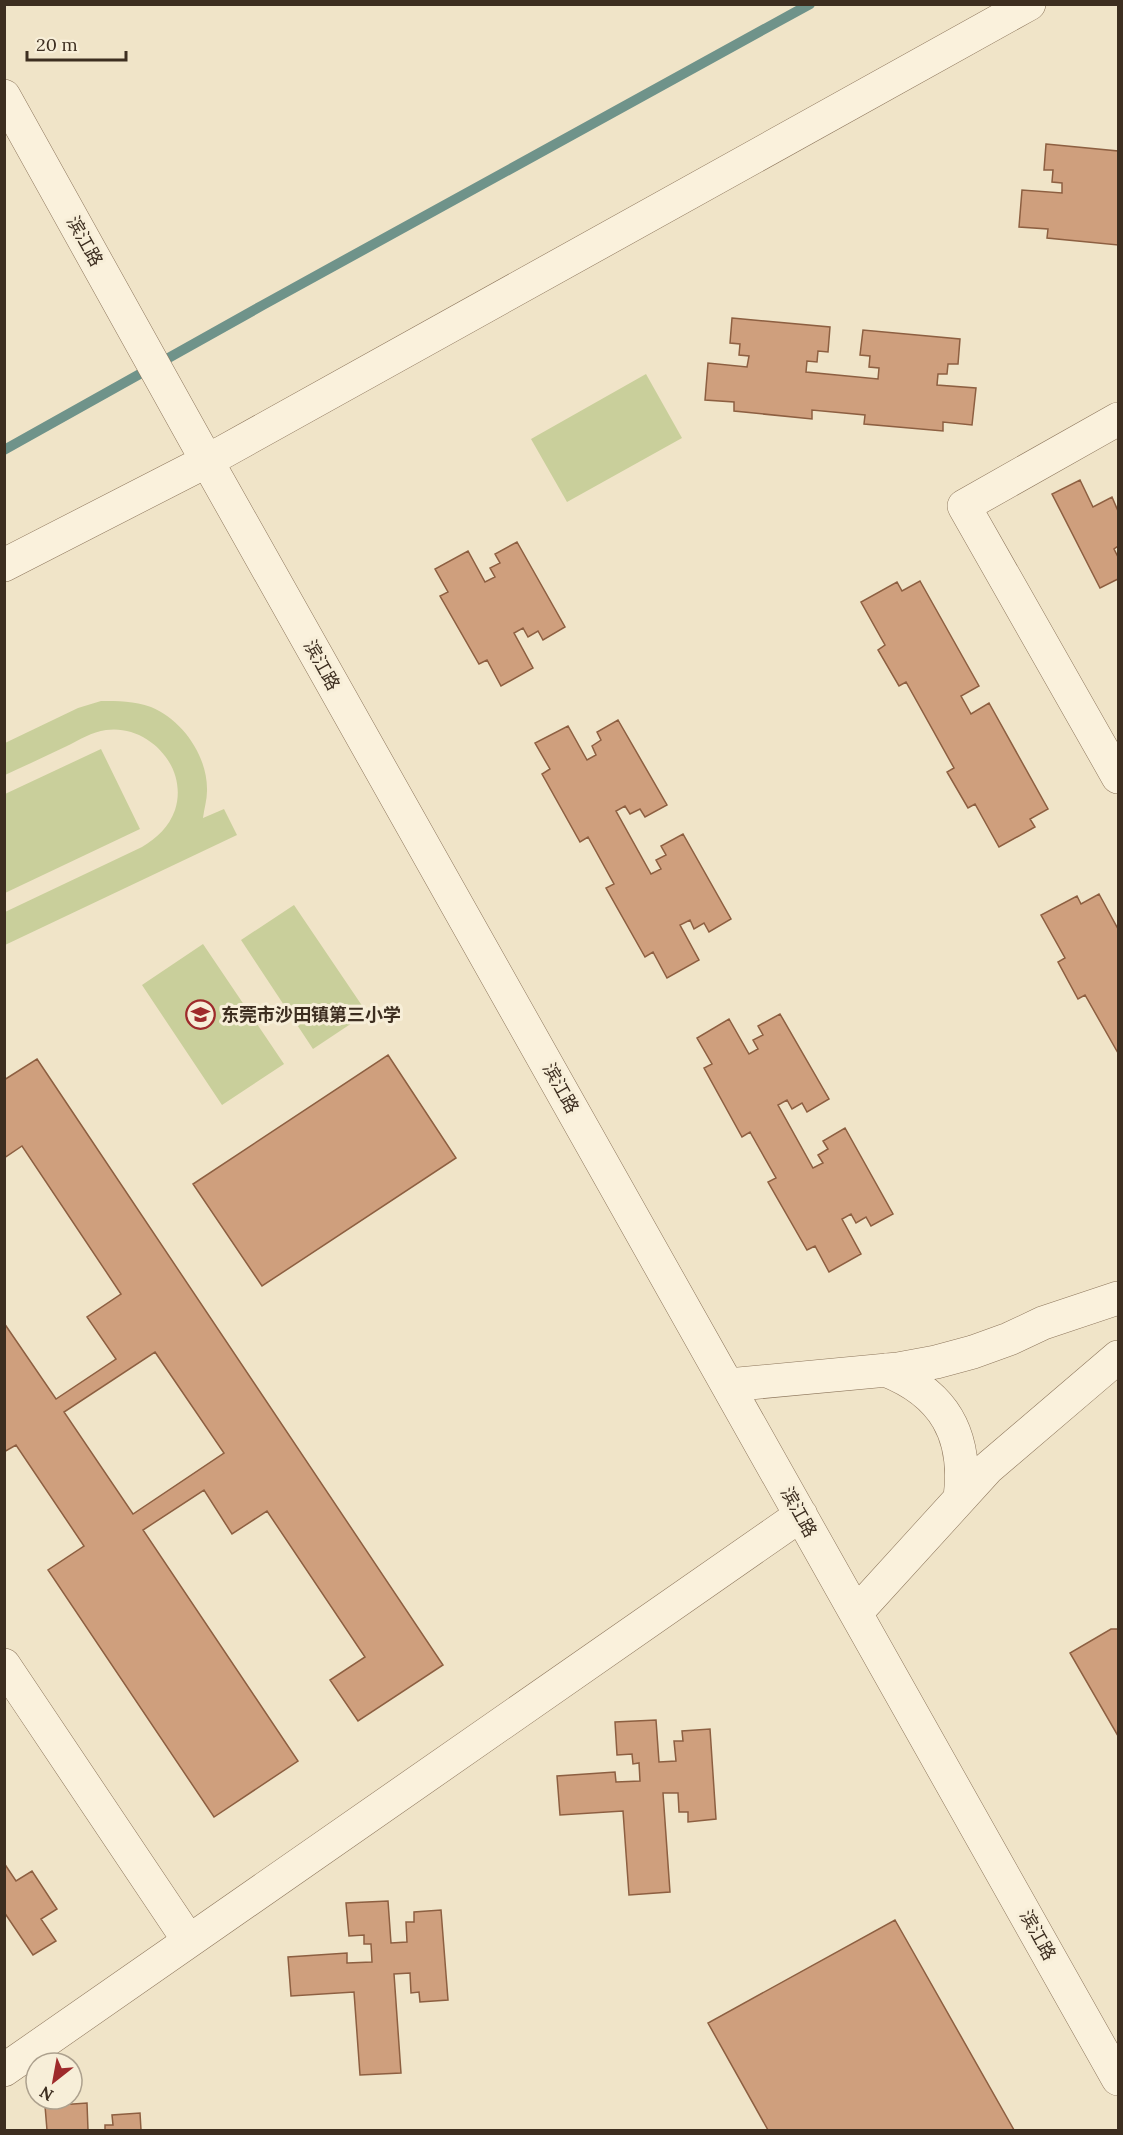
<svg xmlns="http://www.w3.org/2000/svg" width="1123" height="2135" viewBox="0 0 1123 2135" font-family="Lora,'Noto Sans SC',serif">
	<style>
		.green { fill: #c9cf9b }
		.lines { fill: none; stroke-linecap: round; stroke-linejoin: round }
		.stream { stroke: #6f938a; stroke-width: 10 }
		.building { fill: #cf9f7d; stroke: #8d5f41; stroke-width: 1.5; fill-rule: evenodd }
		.minor-casing { stroke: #8d765c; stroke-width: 34 }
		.minor { stroke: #faf1dc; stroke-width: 33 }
		.labels { text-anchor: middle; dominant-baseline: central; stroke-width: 6; stroke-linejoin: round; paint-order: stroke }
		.street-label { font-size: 18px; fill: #3d2e20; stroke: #f7eed8 }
		.poi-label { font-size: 18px; font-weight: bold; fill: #3d2e20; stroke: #f7eed8; text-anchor: start }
	</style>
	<rect width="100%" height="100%" fill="#f0e4c8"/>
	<path class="green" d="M 646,374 L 682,438 L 567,502 L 531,439 Z
		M 101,701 C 118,701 134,701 151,707 C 183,720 208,757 207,791 C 207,800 204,809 203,818 L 224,809 L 237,835 L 5,945 L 5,912 L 142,847 C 157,838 169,827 175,810 C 189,767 148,724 106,730 C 92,732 79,740 67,746 C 46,756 25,766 5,775 L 5,743 L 78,708 Z
		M 101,749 L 140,829 L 5,893 L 5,794 Z
		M 294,905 L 367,1013 L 313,1049 L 241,940 Z
		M 203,944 L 284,1064 L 222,1105 L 142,985 Z"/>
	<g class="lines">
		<path class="stream" d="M 4,450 L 263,305 L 810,4"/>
	</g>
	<path class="building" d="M 1046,144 L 1118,151 L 1118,245 L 1047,238 L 1048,229 L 1019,227 L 1022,190 L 1062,193 L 1062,183 L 1052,182 L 1053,170 L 1044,170 Z
		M 732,318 L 830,327 L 828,352 L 818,351 L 817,362 L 807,361 L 806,372 L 878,379 L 879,368 L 869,367 L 870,356 L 860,355 L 863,330 L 960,339 L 958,364 L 948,364 L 947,374 L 938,374 L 937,385 L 976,388 L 972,425 L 943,422 L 943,431 L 864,424 L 865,415 L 812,410 L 812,419 L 734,411 L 734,402 L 705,400 L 708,363 L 747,367 L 749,356 L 739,355 L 740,344 L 730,343 Z
		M 1080,480 L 1093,507 L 1112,497 L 1118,511 L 1118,546 L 1114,549 L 1118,557 L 1118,579 L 1100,588 L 1052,494 Z
		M 517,542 L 565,627 L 543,640 L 538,631 L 528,637 L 523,628 L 514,633 L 533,668 L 501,686 L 487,660 L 479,664 L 440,596 L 448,592 L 435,569 L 468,551 L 485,582 L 495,577 L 490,568 L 500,563 L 495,554 Z
		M 920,581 L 979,686 L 961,696 L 971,714 L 989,703 L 1048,809 L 1030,819 L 1035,827 L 999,847 L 975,804 L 968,808 L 947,772 L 954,768 L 906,682 L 899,686 L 878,650 L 885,645 L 861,602 L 897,582 L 902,591 Z
		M 618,720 L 667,805 L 645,817 L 640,809 L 630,814 L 625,806 L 616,811 L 651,874 L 661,869 L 656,860 L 666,855 L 661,846 L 683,834 L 731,919 L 709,932 L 704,923 L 694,929 L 690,920 L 680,925 L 699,960 L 667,978 L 653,952 L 645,957 L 606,888 L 614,884 L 588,837 L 580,842 L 542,774 L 550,769 L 535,743 L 568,726 L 587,760 L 596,755 L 592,746 L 601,740 L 597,732 Z
		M 1099,894 L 1118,929 L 1118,1053 L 1085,995 L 1078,999 L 1058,962 L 1065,958 L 1041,915 L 1077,896 L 1081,904 Z
		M 780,1014 L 829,1099 L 807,1112 L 802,1103 L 792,1109 L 787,1100 L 778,1105 L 813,1168 L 823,1163 L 818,1155 L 828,1149 L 823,1141 L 845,1128 L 893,1214 L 871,1226 L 866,1217 L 856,1223 L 851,1214 L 842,1219 L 861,1254 L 829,1272 L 815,1246 L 807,1250 L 768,1182 L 776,1178 L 750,1132 L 742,1137 L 704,1068 L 712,1064 L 697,1038 L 729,1019 L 749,1054 L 758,1049 L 753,1040 L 763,1035 L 758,1026 Z
		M 388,1055 L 456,1158 L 262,1286 L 193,1184 Z
		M 37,1059 L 443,1665 L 358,1721 L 330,1680 L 365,1657 L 267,1511 L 232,1534 L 204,1490 L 143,1530 L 298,1761 L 214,1817 L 48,1570 L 84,1546 L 16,1445 L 4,1452 L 4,1323 L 56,1399 L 116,1359 L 87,1317 L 121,1294 L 22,1146 L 4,1158 L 4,1080 ZM 155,1352 L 224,1453 L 133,1514 L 64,1412 Z
		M 1111,1629 L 1118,1629 L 1118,1736 L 1070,1653 Z
		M 656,1720 L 659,1762 L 676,1761 L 674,1741 L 683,1741 L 682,1731 L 710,1729 L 716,1819 L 688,1822 L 688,1812 L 679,1812 L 678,1793 L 663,1793 L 670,1892 L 629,1895 L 623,1811 L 560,1815 L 557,1776 L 615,1772 L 616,1782 L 640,1781 L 639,1763 L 633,1764 L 632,1754 L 617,1755 L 615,1722 Z
		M 4,1863 L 16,1881 L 32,1871 L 57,1909 L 41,1919 L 56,1941 L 33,1955 L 4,1912 Z
		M 388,1901 L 391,1943 L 407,1942 L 406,1922 L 414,1922 L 414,1912 L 441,1910 L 448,2000 L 420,2002 L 419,1992 L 411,1993 L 410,1973 L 394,1974 L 401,2073 L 360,2075 L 354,1992 L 291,1996 L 288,1957 L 347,1953 L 347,1963 L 372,1962 L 371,1944 L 364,1944 L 364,1935 L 349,1936 L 346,1903 Z
		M 895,1920 L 1014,2130 L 768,2130 L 708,2023 Z
		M 87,2103 L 88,2130 L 47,2130 L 45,2106 Z
		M 140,2113 L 141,2130 L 105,2130 L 105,2125 L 113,2125 L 112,2115 Z"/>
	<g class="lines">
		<defs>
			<path id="minor" d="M 4,96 L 207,461 L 1118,2079
				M 1118,419 L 964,506 L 1118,777
				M 4,565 L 207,461 L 1029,4
				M 885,1370 C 944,1393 968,1435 960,1498
				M 728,1385 L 898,1369 L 936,1362 L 973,1352 L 1009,1339 L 1043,1323 L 1118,1298
				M 856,1613 L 988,1468 L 1118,1357
				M 4,1665 L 189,1941
				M 4,2070 L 801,1515"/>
		</defs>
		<use href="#minor" class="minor-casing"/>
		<use href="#minor" class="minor"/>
	</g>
	<defs>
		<symbol id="school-ring" viewBox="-11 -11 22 22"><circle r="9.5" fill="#f7eed8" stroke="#9e2a2b" stroke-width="1.5"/><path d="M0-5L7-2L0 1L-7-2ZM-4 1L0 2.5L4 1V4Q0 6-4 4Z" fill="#9e2a2b"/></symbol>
	</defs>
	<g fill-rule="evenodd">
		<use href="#school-ring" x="184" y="998" width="33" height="33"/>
	</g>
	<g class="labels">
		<g class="street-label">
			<text transform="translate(85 241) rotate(61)">滨江路</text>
			<text transform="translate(322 665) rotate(61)">滨江路</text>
			<text transform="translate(561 1088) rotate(61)">滨江路</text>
			<text transform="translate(799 1512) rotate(61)">滨江路</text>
			<text transform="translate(1038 1935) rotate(61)">滨江路</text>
		</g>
		<g class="poi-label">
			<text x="221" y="1014">东莞市沙田镇第三小学</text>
		</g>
	</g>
	<rect width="1123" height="2135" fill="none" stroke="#3d2e20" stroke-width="12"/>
	<g transform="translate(54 2081) rotate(211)"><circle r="28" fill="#f7eed8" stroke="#ada18e" stroke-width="1.5"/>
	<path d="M0-4.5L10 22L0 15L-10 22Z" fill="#9e2a2b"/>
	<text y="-9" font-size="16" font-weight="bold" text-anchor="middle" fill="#3d2e20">N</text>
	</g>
	<path d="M27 51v9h99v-9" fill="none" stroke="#3d2e20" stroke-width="3"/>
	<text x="36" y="51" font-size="18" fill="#3d2e20" stroke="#f7eed8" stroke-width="4.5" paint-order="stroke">20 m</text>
</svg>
